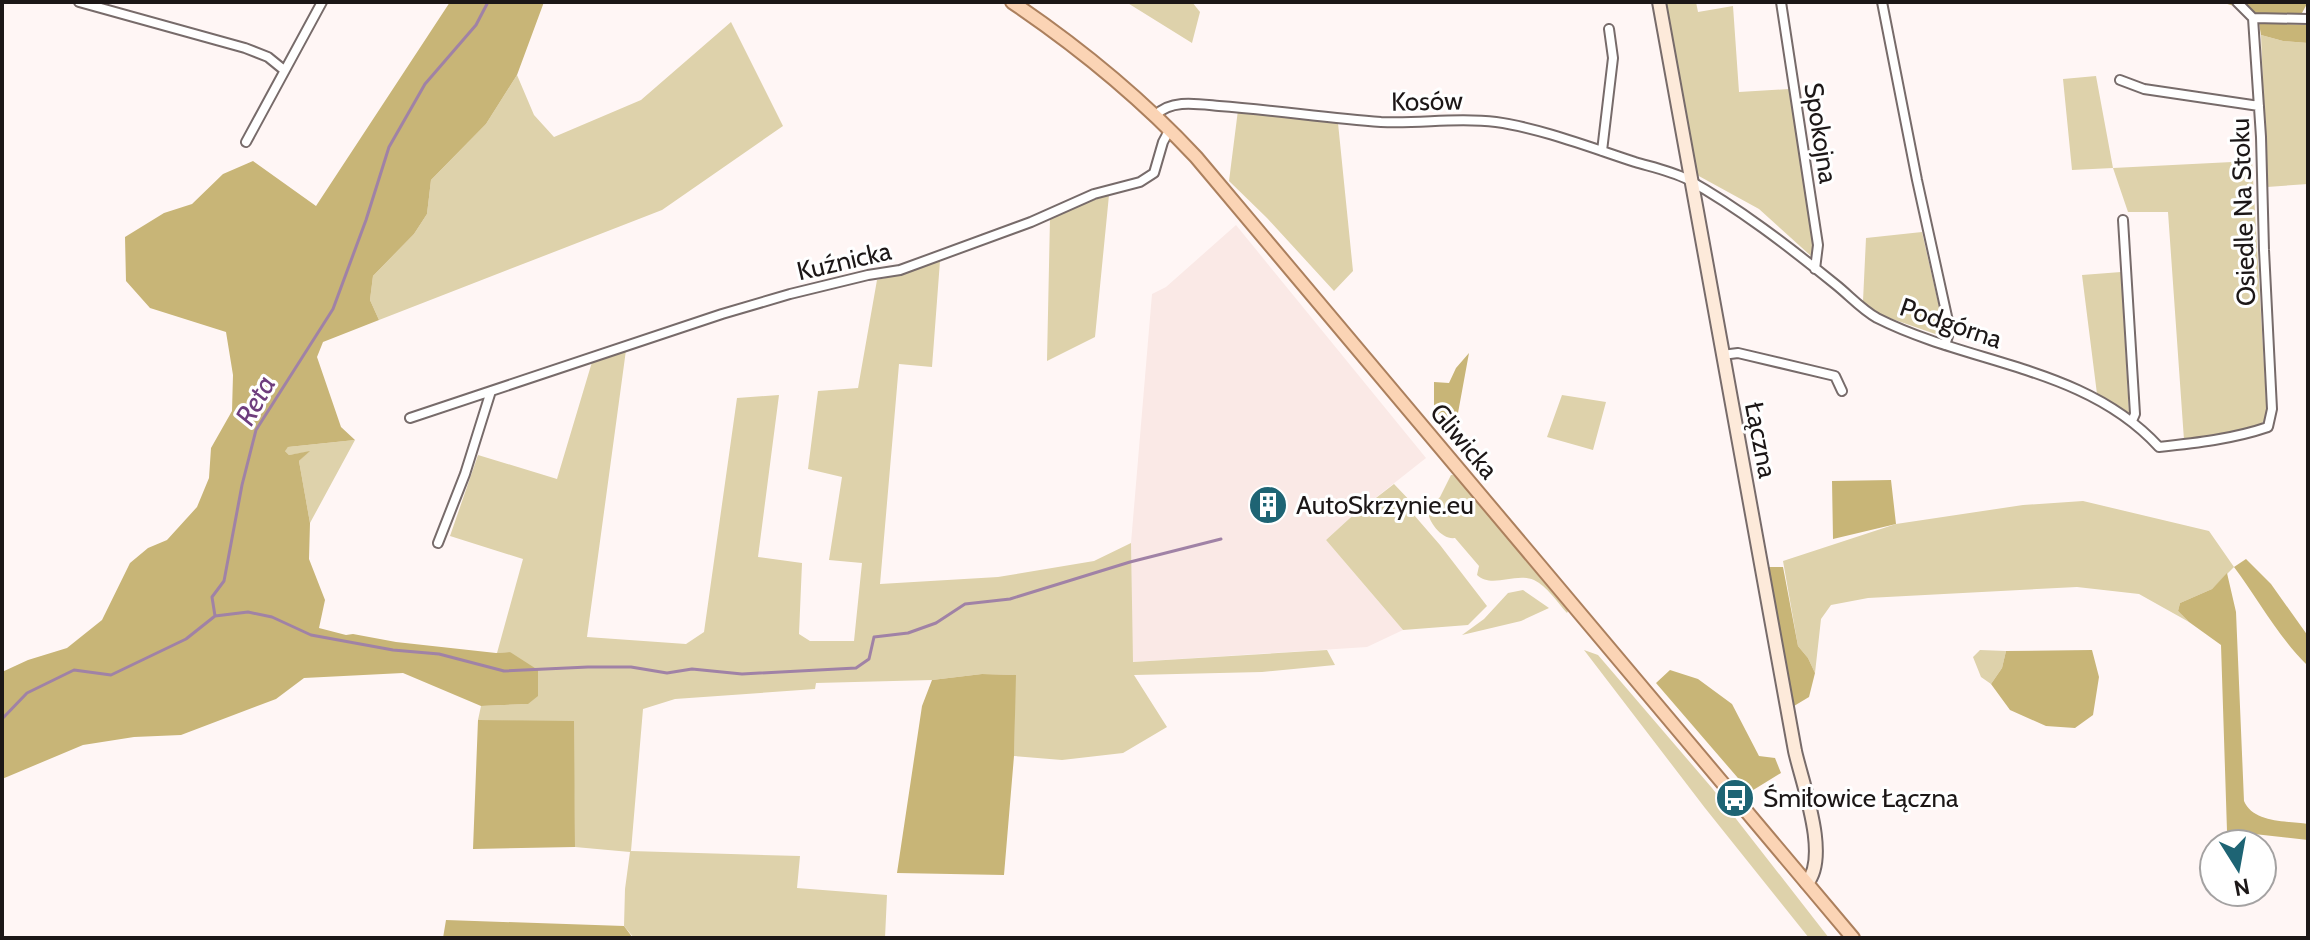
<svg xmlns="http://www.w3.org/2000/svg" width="2310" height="940" viewBox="0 0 2310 940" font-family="Cabin,sans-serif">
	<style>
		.built { fill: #fae9e6 }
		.green { fill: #ded2ab }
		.forest { fill: #c8b577 }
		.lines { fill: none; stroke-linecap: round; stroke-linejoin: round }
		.stream { stroke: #a082a6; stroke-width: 3 }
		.street-casing { stroke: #776b6a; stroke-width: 12 }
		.secondary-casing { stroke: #776b6a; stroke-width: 16 }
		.primary-casing { stroke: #ac805e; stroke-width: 16 }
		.street { stroke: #fff; stroke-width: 8 }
		.secondary { stroke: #fdeada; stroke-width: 12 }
		.primary { stroke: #fbd4b5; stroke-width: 12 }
		.labels { text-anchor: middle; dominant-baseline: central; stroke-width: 6; stroke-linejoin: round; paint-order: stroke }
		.street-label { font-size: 26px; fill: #1c1717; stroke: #fff }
		.poi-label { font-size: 26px; fill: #1c1717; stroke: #fff; text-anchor: start }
		.water-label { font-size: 28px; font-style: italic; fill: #6e3d7d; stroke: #fff }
	</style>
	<rect width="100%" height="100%" fill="#fff6f5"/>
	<path class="built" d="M 1236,225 L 1426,458 L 1350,518 L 1326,540 L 1403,630 L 1367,647 L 1132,662 L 1131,543 L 1152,294 L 1166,287 Z"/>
	<path class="green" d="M 1126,2 L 1192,2 L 1200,12 L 1192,43 Z
		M 1666,2 L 1696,2 L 1698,12 L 1733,6 L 1739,92 L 1789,89 L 1813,244 L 1811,256 L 1759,209 L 1697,175 Z
		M 731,22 L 783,126 L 662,210 L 379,320 L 370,300 L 373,276 L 414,234 L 427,214 L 431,180 L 486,124 L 517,75 L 534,115 L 554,137 L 641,100 Z
		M 2261,35 L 2283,41 L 2308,43 L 2308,184 L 2267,187 Z
		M 2096,76 L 2113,168 L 2252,161 L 2267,416 L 2260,426 L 2184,440 L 2168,212 L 2128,212 L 2113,168 L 2072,170 L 2063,79 Z
		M 1238,110 L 1332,115 L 1338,123 L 1353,271 L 1334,291 L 1267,218 L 1229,181 Z
		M 1109,195 L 1095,337 L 1047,361 L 1050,218 L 1077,206 Z
		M 1922,232 L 1943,324 L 1941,336 L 1875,313 L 1863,301 L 1866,238 Z
		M 940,261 L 932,367 L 899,364 L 880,584 L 998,577 L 1094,561 L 1131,543 L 1133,662 L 1327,650 L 1335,665 L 1262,672 L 1134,675 L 1167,727 L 1123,753 L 1062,760 L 1014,756 L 1015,675 L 982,674 L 932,680 L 816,683 L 815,689 L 675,699 L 643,709 L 631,851 L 800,856 L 797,888 L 887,895 L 885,938 L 634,938 L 624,926 L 625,889 L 630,852 L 575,847 L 573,722 L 478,720 L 481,706 L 528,704 L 510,652 L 497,653 L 523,559 L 450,536 L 478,455 L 557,479 L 592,362 L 626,350 L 587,637 L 686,644 L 704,632 L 737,398 L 779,395 L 758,557 L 802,563 L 799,634 L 810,641 L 854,641 L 862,563 L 829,560 L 842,477 L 808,469 L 818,391 L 858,388 L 877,280 L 901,274 Z
		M 2121,272 L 2129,413 L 2097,394 L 2082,275 Z
		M 1562,395 L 1606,402 L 1593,450 L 1547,437 Z
		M 355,440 L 310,523 L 299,461 L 308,452 L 289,455 L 284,450 L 288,447 Z
		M 1451,475 L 1453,475 L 1460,482 L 1568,611 L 1567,613 C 1557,602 1547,586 1534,580 C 1515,572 1492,589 1477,575 L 1479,566 L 1455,538 C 1442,540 1427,521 1428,509 L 1440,497 Z
		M 1394,484 L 1414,505 L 1414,515 L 1440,545 L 1487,606 L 1468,625 L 1403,630 L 1326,540 L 1350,518 Z
		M 2083,501 L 2209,531 L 2234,567 L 2212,589 L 2180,603 L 2178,611 L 2189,622 L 2139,594 L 2077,587 L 1868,598 L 1831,605 L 1821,619 L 1815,673 L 1808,658 L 1798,646 L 1783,561 L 1896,524 L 2023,505 Z
		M 1523,590 L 1549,608 L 1521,621 L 1462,635 L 1484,619 L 1508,593 Z
		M 1584,650 L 1598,655 L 1712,788 L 1829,938 L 1809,938 L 1705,808 Z
		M 1980,650 L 2006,651 L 2002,668 L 1991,684 L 1981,677 L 1973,657 Z"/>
	<path class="forest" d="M 450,2 L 544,2 L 517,75 L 486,124 L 431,180 L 427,214 L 414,234 L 373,276 L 370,300 L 379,320 L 323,342 L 317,357 L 341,427 L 355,440 L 288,447 L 285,451 L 289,455 L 310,451 L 299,461 L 310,523 L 309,559 L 325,600 L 319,628 L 346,635 L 353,634 L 396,642 L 496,653 L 510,652 L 538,670 L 538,696 L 528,704 L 481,706 L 403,673 L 304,678 L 276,699 L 181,735 L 134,737 L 83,745 L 2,779 L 2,672 L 28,660 L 67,648 L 102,620 L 130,563 L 148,548 L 167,540 L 197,507 L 209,478 L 211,448 L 232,411 L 233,375 L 226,332 L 150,308 L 126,281 L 125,237 L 164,213 L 192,204 L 223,174 L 253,161 L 316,206 Z
		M 2221,2 L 2308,2 L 2302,13 L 2266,16 Z
		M 2259,23 L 2308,25 L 2308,43 L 2283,41 L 2261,35 Z
		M 1469,353 L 1458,413 L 1440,420 L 1434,414 L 1434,382 L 1449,383 L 1456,368 Z
		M 1891,480 L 1896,524 L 1833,539 L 1832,481 Z
		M 2246,559 L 2271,584 L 2308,636 L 2308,666 C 2278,637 2259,600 2234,567 Z
		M 1768,567 L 1783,567 L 1798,646 L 1808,658 L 1815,673 L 1809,697 L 1794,706 Z
		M 2227,573 L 2236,612 L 2244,801 C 2253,823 2288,821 2308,824 L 2308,840 L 2227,831 L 2221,645 L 2189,622 L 2178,611 L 2180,603 L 2212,589 Z
		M 2092,650 L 2099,677 L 2093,715 L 2075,728 L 2046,726 L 2010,710 L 1991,684 L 2002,668 L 2006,651 Z
		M 1670,670 L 1698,679 L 1732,704 L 1759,756 L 1775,758 L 1781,773 L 1750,792 L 1656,683 Z
		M 982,674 L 1016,675 L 1014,756 L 1004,875 L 897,873 L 922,706 L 932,680 Z
		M 478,720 L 574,721 L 575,847 L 473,849 Z
		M 446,920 L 624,926 L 633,938 L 443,938 Z"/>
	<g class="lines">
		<path class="stream" d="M 215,616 L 212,597 L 224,581 L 242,485 L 256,430 L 333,309 L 366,220 L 389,147 L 425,84 L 476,25 L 488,2
			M 2,719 L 27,693 L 74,670 L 111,675 L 186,639 L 215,616 L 248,612 L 272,617 L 311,635 L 393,650 L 439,654 L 504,671 L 588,667 L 631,667 L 667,673 L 692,669 L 742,674 L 856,668 L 869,659 L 874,637 L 908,633 L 936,623 L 965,604 L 1010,599 L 1130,562 L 1221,539"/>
		<defs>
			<path id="street" d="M 79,2 L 245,48 L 268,57 L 284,70
				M 1781,2 L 1818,245 L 1815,269
				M 1882,2 L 1917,180 L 1950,330 L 1945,345
				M 2253,18 L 2308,19
				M 2120,80 L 2144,89 L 2259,106
				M 1156,115 C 1171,99 1198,104 1219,106 C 1273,110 1327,118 1381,122 C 1421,124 1456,117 1496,122 C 1540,128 1592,148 1635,162 C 1652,167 1671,171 1687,179 C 1739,208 1788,246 1835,284 C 1849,295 1861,309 1877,318 C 1970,365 2085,366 2159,447 C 2196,443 2233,439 2268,427 L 2272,409 L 2264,250 L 2261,137 L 2253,18 L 2237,2
				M 246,142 L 322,2
				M 1602,151 L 1613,58 L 1609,29
				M 2123,220 L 2135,414 L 2132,421
				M 1722,355 L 1738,353 L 1835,376 L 1842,391
				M 410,418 L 722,314 L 790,294 L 868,275 L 900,270 L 1031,222 L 1094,194 L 1140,182 L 1154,173 L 1163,142 L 1170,129
				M 438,543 L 465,474 L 491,391"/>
			<path id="secondary" d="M 1659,2 L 1795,751 C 1802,783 1830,856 1807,883"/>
			<path id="primary" d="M 1012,2 C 1080,48 1140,97 1196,157 L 1853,938"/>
		</defs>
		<use href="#street" class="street-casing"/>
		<use href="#secondary" class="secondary-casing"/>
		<use href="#primary" class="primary-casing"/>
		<use href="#street" class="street"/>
		<use href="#secondary" class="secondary"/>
		<use href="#primary" class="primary"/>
	</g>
	<defs>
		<symbol id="building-disc" viewBox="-11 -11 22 22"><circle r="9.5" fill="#1e6474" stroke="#fff"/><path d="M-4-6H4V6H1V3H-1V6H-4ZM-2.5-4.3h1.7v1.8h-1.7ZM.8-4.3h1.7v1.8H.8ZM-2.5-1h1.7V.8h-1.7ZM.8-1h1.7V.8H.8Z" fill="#fff"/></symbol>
		<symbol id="bus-disc" viewBox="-11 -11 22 22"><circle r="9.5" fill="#1e6474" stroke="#fff"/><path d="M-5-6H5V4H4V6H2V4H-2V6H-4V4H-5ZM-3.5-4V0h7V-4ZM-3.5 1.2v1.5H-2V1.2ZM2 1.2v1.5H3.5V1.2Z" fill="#fff"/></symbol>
	</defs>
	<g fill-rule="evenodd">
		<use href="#building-disc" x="1246" y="483" width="44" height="44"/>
		<use href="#bus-disc" x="1713" y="776" width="44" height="44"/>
	</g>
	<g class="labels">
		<g class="street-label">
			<text transform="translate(1427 101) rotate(-1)">Kosów</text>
			<text transform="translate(1821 133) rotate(81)">Spokojna</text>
			<text transform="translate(2243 212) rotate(-92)">Osiedle Na Stoku</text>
			<text transform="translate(844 261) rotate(-13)">Kuźnicka</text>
			<text transform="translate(1951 323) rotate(19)">Podgórna</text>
			<text transform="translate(1761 440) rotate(79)">Łączna</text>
			<text transform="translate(1464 441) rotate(50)">Gliwicka</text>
		</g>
		<g class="poi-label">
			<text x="1296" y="505">AutoSkrzynie.eu</text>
			<text x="1763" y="798">Śmiłowice Łączna</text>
		</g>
		<g class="water-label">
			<text transform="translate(255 400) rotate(-61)">Reta</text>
		</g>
	</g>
	<rect width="2310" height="940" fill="none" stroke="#1c1717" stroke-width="8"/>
	<g transform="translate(2238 868) rotate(169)"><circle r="38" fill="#ffffff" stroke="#a4a2a2" stroke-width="2"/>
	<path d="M0-6L14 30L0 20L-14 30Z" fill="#1e6474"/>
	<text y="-12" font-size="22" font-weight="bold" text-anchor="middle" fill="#1c1717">N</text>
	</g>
</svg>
